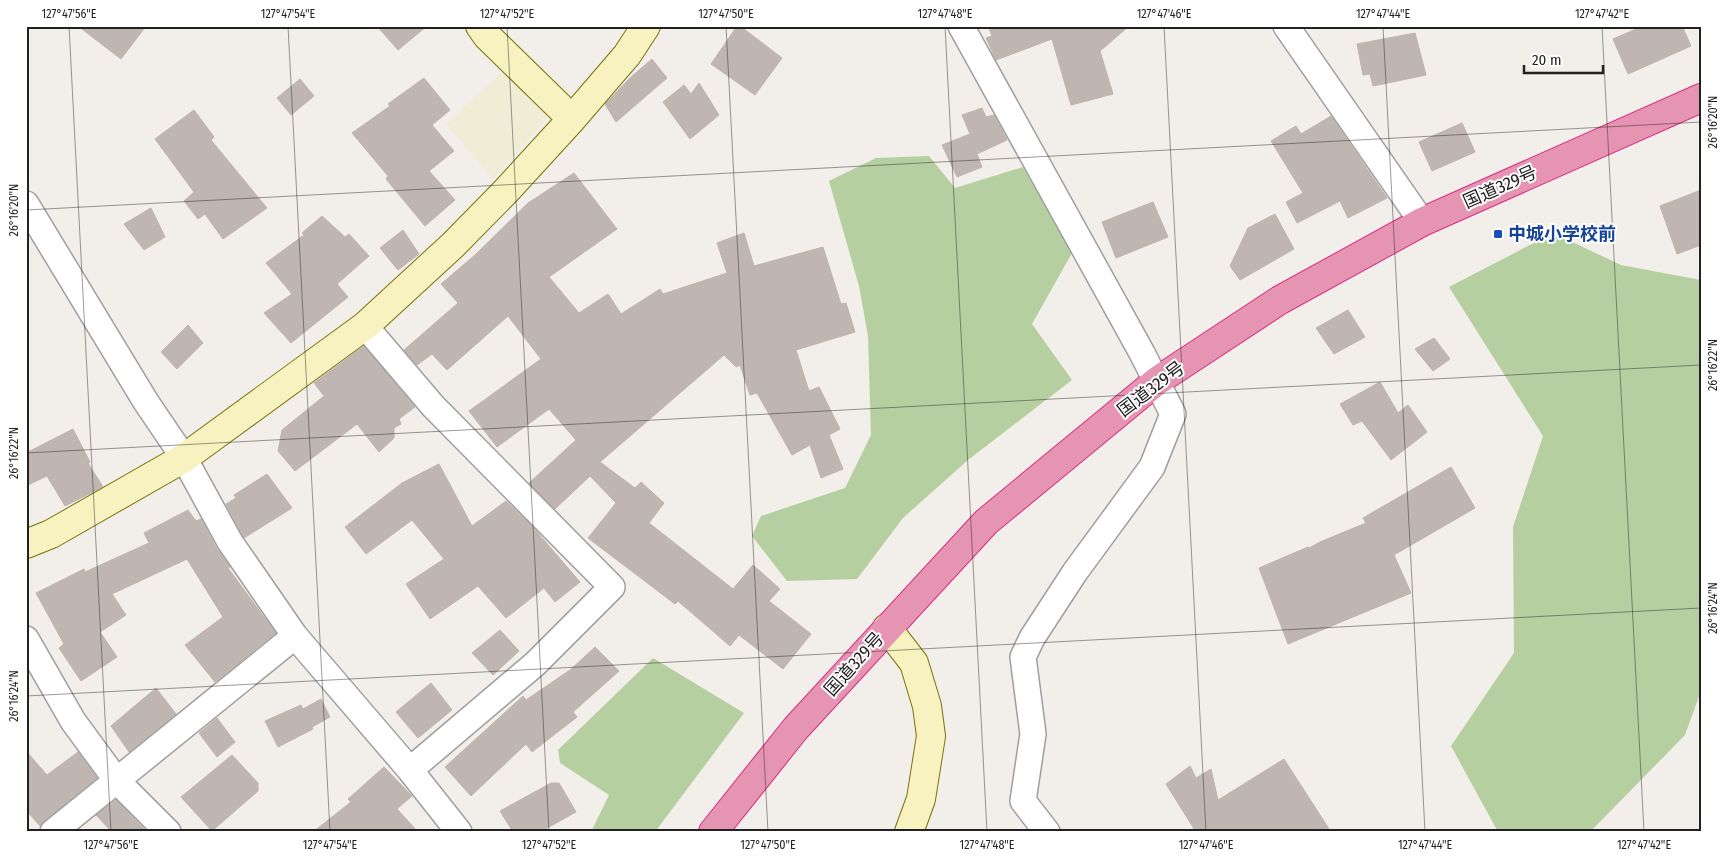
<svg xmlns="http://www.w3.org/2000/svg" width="1727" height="858" viewBox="0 0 1727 858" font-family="'Fira Sans Condensed','Noto Sans JP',sans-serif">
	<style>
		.farmland { fill: #efedd6 }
		.forest { fill: #b6cfa0 }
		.building { fill: #bfb6b2; stroke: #c3b2ac }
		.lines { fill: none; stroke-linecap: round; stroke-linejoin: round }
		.street-casing { stroke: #9f9f9f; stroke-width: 28 }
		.secondary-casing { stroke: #797309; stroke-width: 30 }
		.highway-casing { stroke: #d72f84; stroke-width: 30 }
		.street { stroke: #fff; stroke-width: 25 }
		.secondary { stroke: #f8f2c1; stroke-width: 28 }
		.highway { stroke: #e595b1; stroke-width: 28 }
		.ticks { fill: none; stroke: #222; stroke-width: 1; stroke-opacity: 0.45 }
		.transit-dot { fill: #1a4fb4; stroke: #fff; stroke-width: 2 }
		.labels { text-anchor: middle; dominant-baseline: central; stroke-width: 4; stroke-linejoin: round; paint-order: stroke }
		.street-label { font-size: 18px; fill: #222; stroke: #fff }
		.transit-label { font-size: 18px; font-weight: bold; fill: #164399; stroke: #fff; text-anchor: start }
		.neatline { fill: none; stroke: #222; stroke-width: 2 }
		.ticks-label { font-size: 12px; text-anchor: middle; fill: #222 }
	</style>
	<rect width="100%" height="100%" fill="#f2eee9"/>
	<path class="farmland" d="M 505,70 L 549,116 L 493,179 L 446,124 Z"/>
	<path class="forest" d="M 929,156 L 955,188 L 1023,167 L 1072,253 L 1032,324 L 1072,380 L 968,460 L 903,518 L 857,579 L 787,581 L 752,536 L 761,516 L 845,488 L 871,435 L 868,336 L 859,286 L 829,181 L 876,158 Z
		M 1553,233 L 1621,265 L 1701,280 L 1701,691 L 1685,735 L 1590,832 L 1498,832 L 1451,746 L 1514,653 L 1513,527 L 1543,436 L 1449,287 Z
		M 653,658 L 744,713 L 655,832 L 591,832 L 609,795 L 560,763 L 558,750 Z"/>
	<path class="building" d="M 78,26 L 146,26 L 121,59 Z
		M 377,26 L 427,26 L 398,50 Z
		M 737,26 L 740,26 L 782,58 L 755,95 L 711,64 Z
		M 988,26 L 1129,26 L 1100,51 L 1113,94 L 1071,105 L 1052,39 L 996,60 L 986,38 L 992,36 Z
		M 1643,26 L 1682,26 L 1691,46 L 1628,74 L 1613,39 Z
		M 1415,33 L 1426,75 L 1373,86 L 1370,74 L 1363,75 L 1357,44 Z
		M 652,59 L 667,78 L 616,122 L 605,104 L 631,77 Z
		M 424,78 L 450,110 L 432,125 L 454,151 L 429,171 L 455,200 L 425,226 L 386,179 L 388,176 L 352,133 L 390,106 L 388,104 Z
		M 300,79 L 314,96 L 291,115 L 277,98 Z
		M 699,83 L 719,115 L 690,139 L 663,102 L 684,85 L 691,94 Z
		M 982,108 L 986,117 L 994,115 L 1007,140 L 977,154 L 982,167 L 957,177 L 942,145 L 970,134 L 962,115 Z
		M 194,110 L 214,137 L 211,140 L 267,208 L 223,239 L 205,214 L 198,219 L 184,201 L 194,192 L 155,139 Z
		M 1331,116 L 1387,198 L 1348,218 L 1340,201 L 1297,223 L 1286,202 L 1303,193 L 1271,141 L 1296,126 L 1301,134 Z
		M 1462,123 L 1475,152 L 1432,171 L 1419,142 Z
		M 574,173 L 617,229 L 549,277 L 579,313 L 608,294 L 621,314 L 660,289 L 663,294 L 727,273 L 717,243 L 744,233 L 754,266 L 823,247 L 841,304 L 846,303 L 855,332 L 796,350 L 809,391 L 819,387 L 840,429 L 829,435 L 843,469 L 821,478 L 810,445 L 792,455 L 757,393 L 750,395 L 740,365 L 736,367 L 724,355 L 600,462 L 635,488 L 641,482 L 664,503 L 649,523 L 733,589 L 753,565 L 780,589 L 769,601 L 811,634 L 783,669 L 739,635 L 730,646 L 678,601 L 675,604 L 588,538 L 616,503 L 590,476 L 555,509 L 529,483 L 576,440 L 549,409 L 497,447 L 469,411 L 541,359 L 508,316 L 447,370 L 432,354 L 417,365 L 404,350 L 458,303 L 441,284 L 475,255 L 528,203 Z
		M 1701,190 L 1701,245 L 1677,254 L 1660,206 Z
		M 1153,202 L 1168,237 L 1116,258 L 1102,222 Z
		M 151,208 L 165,237 L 144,250 L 124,224 Z
		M 1275,214 L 1294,249 L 1240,280 L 1230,266 L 1248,228 Z
		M 322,216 L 345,237 L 349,234 L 369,256 L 337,284 L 348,297 L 291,343 L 264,313 L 292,294 L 266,263 L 304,235 L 302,233 Z
		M 403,230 L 419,254 L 398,270 L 380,248 Z
		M 1348,310 L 1365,337 L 1334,354 L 1316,328 Z
		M 188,325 L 203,343 L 177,369 L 161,352 Z
		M 1434,338 L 1450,359 L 1433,371 L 1415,349 Z
		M 364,346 L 415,407 L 399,419 L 401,424 L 394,428 L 394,438 L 379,452 L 357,424 L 295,471 L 278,451 L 282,430 L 324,396 L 314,383 Z
		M 1380,382 L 1398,413 L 1408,405 L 1427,432 L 1391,460 L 1362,421 L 1353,425 L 1340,404 Z
		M 73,429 L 90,462 L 88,463 L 103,487 L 65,506 L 47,476 L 26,486 L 26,453 Z
		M 439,464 L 472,526 L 506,501 L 531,525 L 580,582 L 555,602 L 544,588 L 506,618 L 478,586 L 430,619 L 406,584 L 444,559 L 412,520 L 366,554 L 345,527 L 402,483 Z
		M 1451,467 L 1475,508 L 1394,555 L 1411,593 L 1288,644 L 1259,568 L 1308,547 L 1309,548 L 1320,542 L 1366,523 L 1363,518 Z
		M 267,474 L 292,508 L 244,538 L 226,504 L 236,498 L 234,495 Z
		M 188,510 L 196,521 L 201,519 L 217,549 L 230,567 L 228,568 L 276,633 L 215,682 L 185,645 L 223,617 L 187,559 L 112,594 L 126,615 L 100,632 L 117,657 L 81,681 L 59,648 L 64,644 L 36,593 L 84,569 L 85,572 L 149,543 L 144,533 Z
		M 500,630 L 519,651 L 493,675 L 472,653 Z
		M 595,647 L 619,671 L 573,712 L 577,717 L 532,752 L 526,744 L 471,796 L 445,767 L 523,696 L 526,700 L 570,670 Z
		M 431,683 L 452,710 L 418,738 L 396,712 Z
		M 156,688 L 176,714 L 129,752 L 111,726 Z
		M 321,699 L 330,717 L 312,727 L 313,729 L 278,747 L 265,721 L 301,705 L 303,709 Z
		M 217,718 L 235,742 L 217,757 L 199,733 Z
		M 26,751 L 47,775 L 78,752 L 97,778 L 44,821 L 40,826 L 26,810 Z
		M 232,755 L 258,783 L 258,791 L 212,831 L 181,797 Z
		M 1284,759 L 1331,832 L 1196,832 L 1166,784 L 1190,766 L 1196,778 L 1211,769 L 1218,800 Z
		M 384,767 L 412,796 L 397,809 L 418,832 L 313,832 L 351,802 L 348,799 Z
		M 551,783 L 559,783 L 576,812 L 540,832 L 513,832 L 500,811 Z
		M 116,800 L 147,832 L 112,832 L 96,815 Z"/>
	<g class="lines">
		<defs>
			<path id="street" d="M 961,26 L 1142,353 L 1173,414 L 1152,467 L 1075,572 L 1032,638 L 1023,657 L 1033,734 L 1023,801 L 1047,832
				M 1286,26 L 1422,222
				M 26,204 L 146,402 L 184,458 L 230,542 L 295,636 L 410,770 L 459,832
				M 365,326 L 433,406 L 612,587 L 535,664 L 410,770
				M 26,639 L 73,721 L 117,781 L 168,832
				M 53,832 L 295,636"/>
			<path id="secondary" d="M 480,26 L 487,36 L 572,119
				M 26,544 L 51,534 L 184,458 L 365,326 L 453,245 L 506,191 L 572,119 L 627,55 L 646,26
				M 887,628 L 914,663 L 927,706 L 931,736 L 921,799 L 909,832"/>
			<path id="highway" d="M 713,832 L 796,728 L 986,522 L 1157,381 L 1280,300 L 1422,222 L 1701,98"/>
		</defs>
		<use href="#street" class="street-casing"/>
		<use href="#secondary" class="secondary-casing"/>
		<use href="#highway" class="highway-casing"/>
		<use href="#street" class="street"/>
		<use href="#secondary" class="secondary"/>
		<use href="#highway" class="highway"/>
	</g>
	<path class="ticks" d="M 69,26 L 111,832M 288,26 L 330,832M 507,26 L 549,832M 726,26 L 768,832M 945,26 L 987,832M 1164,26 L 1206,832M 1383,26 L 1425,832M 1602,26 L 1644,832M 26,210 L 1701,122M 26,453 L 1701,365M 26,696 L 1701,608"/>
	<rect class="transit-dot" x="1493" y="229" width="10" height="10" rx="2.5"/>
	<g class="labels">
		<g class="street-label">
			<text transform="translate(1500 187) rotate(-24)">国道329号</text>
			<text transform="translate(1151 389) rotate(-37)">国道329号</text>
			<text transform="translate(854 664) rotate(-48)">国道329号</text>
		</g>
		<g class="transit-label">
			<text x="1508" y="234">中城小学校前</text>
		</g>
	</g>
	<rect width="1727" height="858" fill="none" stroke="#ffffff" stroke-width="55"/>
	<path d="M1524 65v8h79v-8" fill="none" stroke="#222222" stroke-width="2.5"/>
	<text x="1532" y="65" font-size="15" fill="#222222" stroke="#ffffff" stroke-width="4" paint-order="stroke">20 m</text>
	<rect x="28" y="28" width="1672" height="802" class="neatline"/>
	<g class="ticks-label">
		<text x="69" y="18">127°47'56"E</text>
		<text x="288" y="18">127°47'54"E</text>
		<text x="507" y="18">127°47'52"E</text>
		<text x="726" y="18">127°47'50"E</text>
		<text x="945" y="18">127°47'48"E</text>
		<text x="1164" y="18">127°47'46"E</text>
		<text x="1383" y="18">127°47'44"E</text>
		<text x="1602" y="18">127°47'42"E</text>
		<text transform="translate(1713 122) rotate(-90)" y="4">26°16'20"N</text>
		<text transform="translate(14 210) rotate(-90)" y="4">26°16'20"N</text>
		<text transform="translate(1713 365) rotate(-90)" y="4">26°16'22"N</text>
		<text transform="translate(14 453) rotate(-90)" y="4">26°16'22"N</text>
		<text transform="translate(1713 608) rotate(-90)" y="4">26°16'24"N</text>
		<text transform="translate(14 696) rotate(-90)" y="4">26°16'24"N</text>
		<text x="111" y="849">127°47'56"E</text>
		<text x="330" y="849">127°47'54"E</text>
		<text x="549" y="849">127°47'52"E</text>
		<text x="768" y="849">127°47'50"E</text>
		<text x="987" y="849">127°47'48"E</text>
		<text x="1206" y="849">127°47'46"E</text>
		<text x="1425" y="849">127°47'44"E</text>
		<text x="1644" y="849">127°47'42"E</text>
	</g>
</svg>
